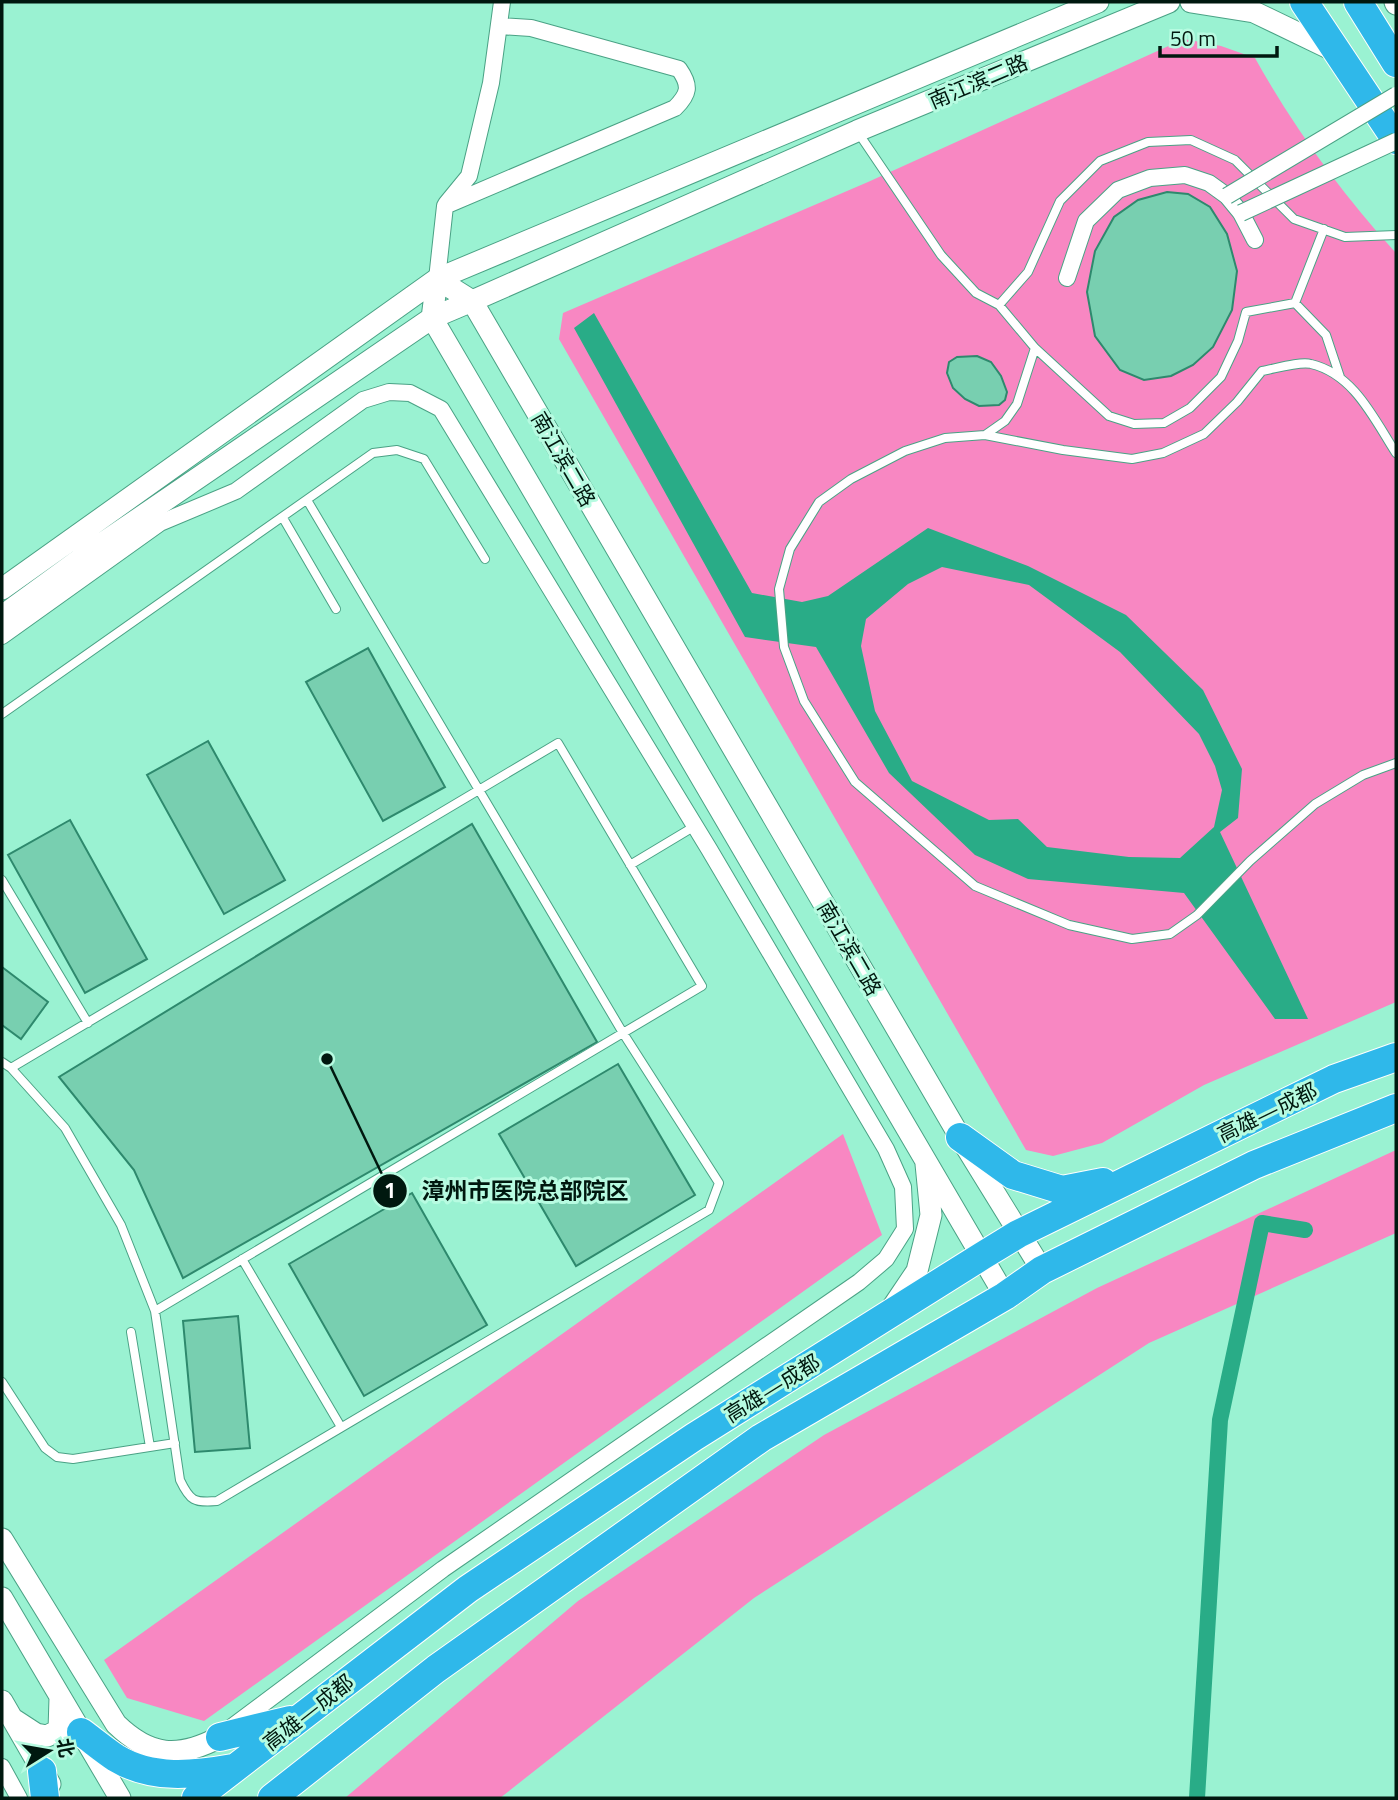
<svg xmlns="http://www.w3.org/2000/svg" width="1398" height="1800" viewBox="0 0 1398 1800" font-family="'Titillium Web','Noto Sans SC',sans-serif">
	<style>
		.green { fill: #f887c2 }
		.water { fill: #29ac87; fill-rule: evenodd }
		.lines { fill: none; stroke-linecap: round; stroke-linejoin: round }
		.canal { stroke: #29ac87; stroke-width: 16 }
		.building { fill: #78cfb0; stroke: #2e896d; stroke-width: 2 }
		.lane-casing { stroke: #4aa285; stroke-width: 10 }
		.street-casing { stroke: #4aa285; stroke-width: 18 }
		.secondary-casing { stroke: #4aa285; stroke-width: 23 }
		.highway-casing { stroke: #fff; stroke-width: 30 }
		.lane { stroke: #fff; stroke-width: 8 }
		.street { stroke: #fff; stroke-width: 16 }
		.secondary { stroke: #fff; stroke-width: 21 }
		.highway { stroke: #2fb8ea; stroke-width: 28 }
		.street-bridge-casing { stroke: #4aa285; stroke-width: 18; stroke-linecap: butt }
		.street-bridge { stroke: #fff; stroke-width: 16 }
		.labels { text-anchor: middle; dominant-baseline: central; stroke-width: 6; stroke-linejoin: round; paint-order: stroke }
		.street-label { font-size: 21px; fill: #00180f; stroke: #b7fbe1 }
		.leader { fill: none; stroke: #00180f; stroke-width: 2.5 }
		.callout-dot { fill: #00180f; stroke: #b7fbe1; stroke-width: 2.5 }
		.mark-label { font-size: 21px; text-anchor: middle; font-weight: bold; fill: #fff }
		.callout-label { font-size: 23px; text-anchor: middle; font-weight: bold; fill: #00180f; stroke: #b7fbe1; stroke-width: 6; stroke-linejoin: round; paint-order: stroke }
	</style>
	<rect width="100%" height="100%" fill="#9af2d2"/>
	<path class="green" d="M 1184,39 L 1221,46 L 1255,58 C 1294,128 1342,194 1396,253 L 1396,1002 L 1204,1085 L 1102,1143 L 1053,1156 L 1026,1150 L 559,339 L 563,313 L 868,182 Z
		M 843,1134 L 882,1235 L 204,1721 L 127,1698 L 104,1660 Z
		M 1396,1150 L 1396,1233 L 1149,1343 L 754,1598 L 500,1798 L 345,1798 L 578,1601 L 824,1435 L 1097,1288 Z"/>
	<path class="water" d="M 594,313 L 752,593 L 802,602 L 828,596 L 928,528 L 1028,566 L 1126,615 L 1203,690 L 1242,769 L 1238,818 L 1220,832 L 1308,1019 L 1275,1019 L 1184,893 L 1028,879 L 975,855 L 889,773 L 816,647 L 745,637 L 574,328 ZM 942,567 L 1029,585 L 1120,652 L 1199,734 L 1215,766 L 1222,790 L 1214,827 L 1180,858 L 1129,857 L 1047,847 L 1018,819 L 989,820 L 912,781 L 875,711 L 861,646 L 866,619 L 908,584 Z"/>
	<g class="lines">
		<path class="canal" d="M 1197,1798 L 1220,1420 L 1262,1223 L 1305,1230"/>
	</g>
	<path class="building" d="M 1167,192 L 1188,194 L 1210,207 L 1227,234 L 1237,271 L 1232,310 L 1213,347 L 1193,365 L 1171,376 L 1144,380 L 1120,370 L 1095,336 L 1087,292 L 1095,251 L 1114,217 L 1138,200 Z
		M 977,356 L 991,362 L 1001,376 L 1007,392 L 1005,400 L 999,405 L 979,406 L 965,399 L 953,388 L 947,373 L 949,362 L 957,357 Z
		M 368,648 L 445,787 L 383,821 L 306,682 Z
		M 208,741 L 285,880 L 224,914 L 147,775 Z
		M 70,820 L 147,959 L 85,993 L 8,855 Z
		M 472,824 L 597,1042 L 183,1278 L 134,1170 L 59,1077 Z
		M 2,967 L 48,1002 L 21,1039 L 2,1025 Z
		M 618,1064 L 695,1195 L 576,1266 L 499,1134 Z
		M 412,1193 L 487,1325 L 364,1396 L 289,1264 Z
		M 238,1316 L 250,1448 L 195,1452 L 183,1321 Z"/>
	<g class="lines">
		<defs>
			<path id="lane" d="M 857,131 L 941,255 L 976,293 L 999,305 L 1035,348 L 1109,416 L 1134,424 L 1164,423 L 1190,408 L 1221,377 L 1238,341 L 1246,312 L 1295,303 L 1324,229
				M 1295,303 L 1326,335 L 1340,377
				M 999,305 L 1028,272 L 1060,201 L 1100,161 L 1148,142 L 1191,140 L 1235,160 L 1294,219 L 1345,237 L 1396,235
				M 985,435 L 1005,421 L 1017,404 L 1035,348
				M 1396,453 C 1374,419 1354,374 1311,364 C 1300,361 1274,369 1262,371 L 1237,402 L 1204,434 L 1163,453 L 1132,459 L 1063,450 L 985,435 L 945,438 L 905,451 L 851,479 L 819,502 L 790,549 L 779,589 L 784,647 L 804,701 L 855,782 L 975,886 L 1069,925 L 1132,939 L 1170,934 L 1197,915 L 1250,861 L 1315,804 L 1363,775 L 1396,763
				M 283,518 L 336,609
				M 2,714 L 373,453 L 397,450 L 424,459 L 485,559
				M 630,865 L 695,826
				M 2,880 L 88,1023
				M 2,1062 L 11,1068 L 65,1128 L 121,1225 L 155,1311 L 180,1480 C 190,1501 194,1503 217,1501 L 709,1210 L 719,1183 L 623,1033 L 307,500
				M 11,1068 L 558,743 L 702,986 L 155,1311
				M 242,1259 L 341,1427
				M 131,1332 L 150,1447
				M 2,1382 L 45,1448 L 57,1457 L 73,1459 L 175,1443"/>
			<path id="street" d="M 446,204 L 469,176 L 491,83 L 502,2
				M 1067,278 L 1086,221 L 1118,190 L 1150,178 L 1185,175 L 1209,183 L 1227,196 L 1241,213 L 1255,240
				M 437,279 L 445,206 L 675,108 C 689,94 691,86 679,69 L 531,28 L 499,26
				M 2,636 L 160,523 L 236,491 L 363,400 L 389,392 L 410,393 L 441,409 L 709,849 L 886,1149 L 903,1187 L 905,1229 L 886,1259 L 859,1282 L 443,1569 L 232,1727
				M 2,1767 L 19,1798"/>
			<path id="secondary" d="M 1191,2 L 1254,12 L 1337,52
				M 1395,2 L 1396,4
				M 2,589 L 437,279 L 472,301 L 432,318 L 94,549 L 2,616
				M 1042,1270 L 960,1137 L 472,301 L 857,131 L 1169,2
				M 1005,1296 L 432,318 L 437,279 L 1098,2
				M 890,1311 L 917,1271 L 931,1215 L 926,1164
				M 2,1539 L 116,1724 C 150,1757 178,1759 220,1737
				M 2,1598 L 120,1798
				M 2,1701 L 50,1784
				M 13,1719 L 36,1734 L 47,1736 L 59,1730 L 60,1698"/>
			<path id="highway" d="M 1304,2 L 1396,140
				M 1358,2 L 1396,63
				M 960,1137 L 1013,1175 L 1062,1190 L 1103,1182
				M 81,1732 C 92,1740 104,1750 116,1758 C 152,1780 194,1775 233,1768
				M 220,1737 L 290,1720
				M 42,1771 L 45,1798
				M 196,1798 L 468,1589 L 694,1437 L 982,1256 L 1018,1234 L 1334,1079 L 1396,1057
				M 272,1798 L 436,1669 L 761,1438 L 1005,1296 L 1042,1270 L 1254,1165 L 1396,1108"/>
		</defs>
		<use href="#lane" class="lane-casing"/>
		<use href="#street" class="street-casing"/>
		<use href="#secondary" class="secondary-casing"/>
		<use href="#highway" class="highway-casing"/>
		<use href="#lane" class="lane"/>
		<use href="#street" class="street"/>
		<use href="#secondary" class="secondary"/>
		<use href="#highway" class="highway"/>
		<defs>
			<path id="street-bridge" d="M 1227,196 L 1396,95
				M 1241,213 L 1396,141"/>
		</defs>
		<use href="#street-bridge" class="street-bridge-casing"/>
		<use href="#street-bridge" class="street-bridge"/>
	</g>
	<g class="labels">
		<g class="street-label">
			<text transform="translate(978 81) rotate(-23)">南江滨二路</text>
			<text transform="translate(564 459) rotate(60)">南江滨二路</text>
			<text transform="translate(850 948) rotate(60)">南江滨二路</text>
			<text transform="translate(1267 1112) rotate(-26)">高雄—成都</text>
			<text transform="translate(772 1388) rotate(-32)">高雄—成都</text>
			<text transform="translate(308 1712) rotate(-38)">高雄—成都</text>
		</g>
	</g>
	<path class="leader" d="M327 1059L390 1191"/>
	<g class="callout-dot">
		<circle cx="327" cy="1059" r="7"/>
		<circle cx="390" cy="1191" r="18"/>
	</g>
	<g class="mark-label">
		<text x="390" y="1198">1</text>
	</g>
	<g class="callout-label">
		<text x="525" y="1199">漳州市医院总部院区</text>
	</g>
	<rect width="1398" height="1800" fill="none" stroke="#00180f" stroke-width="7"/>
	<g transform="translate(49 1751) rotate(79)" stroke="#b7fbe1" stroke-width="5" paint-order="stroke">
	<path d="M0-5L12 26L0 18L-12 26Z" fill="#00180f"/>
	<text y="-10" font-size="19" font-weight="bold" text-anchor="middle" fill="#00180f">北</text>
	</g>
	<path d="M1160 46v10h117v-10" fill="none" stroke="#00180f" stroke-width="3.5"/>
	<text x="1170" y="46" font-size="21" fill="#00180f" stroke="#b7fbe1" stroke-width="5" paint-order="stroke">50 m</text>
</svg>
